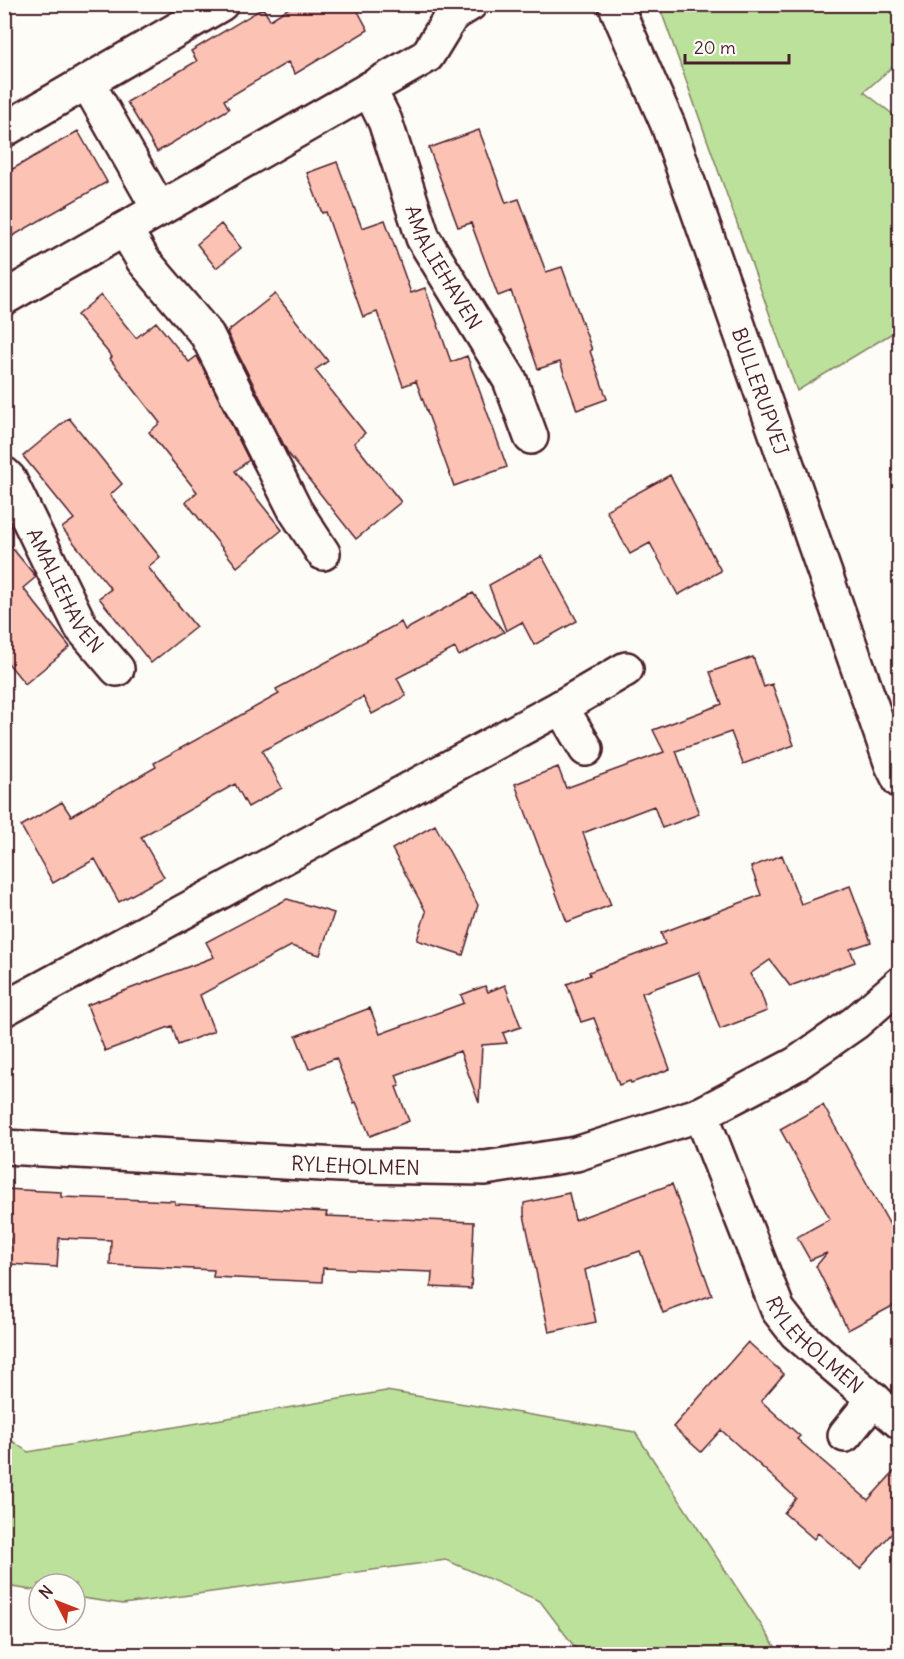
<svg xmlns="http://www.w3.org/2000/svg" width="904" height="1659" viewBox="0 0 904 1659" font-family="Delius,sans-serif">
	<style>
		.green { fill: #bce19b; stroke: #838063; stroke-width: 1.5 }
		.building { fill: #fcc2b4; stroke: #4a1f2b; stroke-width: 1.5 }
		.lines { fill: none; stroke-linecap: round; stroke-linejoin: round }
		.minor-casing { stroke: #4a1f2b; stroke-width: 38 }
		.tertiary-casing { stroke: #4a1f2b; stroke-width: 38 }
		.minor { stroke: #fdfcf7; stroke-width: 33 }
		.tertiary { stroke: #fdfcf7; stroke-width: 33 }
		.labels { text-anchor: middle; dominant-baseline: central; stroke-width: 6; stroke-linejoin: round; paint-order: stroke }
		.street-label { font-size: 20px; fill: #4a1f2b; stroke: #fdfcf7 }
	</style>
	<rect width="100%" height="100%" fill="#fdfcf7"/>
	<filter id="ink" filterUnits="userSpaceOnUse"><feTurbulence type="fractalNoise" baseFrequency=".0167" numOctaves="2"/><feDisplacementMap in="SourceGraphic" scale="12" xChannelSelector="R" yChannelSelector="G"/><feConvolveMatrix kernelMatrix="1 2 1 2 8 2 1 2 1" color-interpolation-filters="sRGB"/></filter>
	<g filter="url(#ink)">
		<path class="green" d="M 659,5 L 899,5 L 899,61 L 864,92 L 899,119 L 899,329 L 797,391 Z
			M 386,1391 L 635,1432 L 780,1654 L 580,1654 L 540,1601 L 446,1560 L 123,1604 L 75,1597 L 75,1584 L 39,1584 L 39,1591 L 5,1586 L 5,1436 L 28,1452 Z"/>
		<path class="building" d="M 295,4 L 354,4 L 368,30 L 295,74 L 288,62 L 224,100 L 229,109 L 157,152 L 127,102 L 197,61 L 191,51 L 263,8 L 270,20 Z
			M 479,130 L 506,203 L 519,199 L 546,272 L 562,267 L 592,350 L 590,351 L 607,399 L 577,410 L 560,362 L 538,369 L 511,291 L 498,296 L 471,223 L 458,227 L 429,148 Z
			M 78,131 L 107,182 L 4,241 L 4,174 Z
			M 337,162 L 362,228 L 385,220 L 411,293 L 425,288 L 451,362 L 467,356 L 507,467 L 454,486 L 416,381 L 403,386 L 377,312 L 363,317 L 326,212 L 322,213 L 307,173 Z
			M 221,224 L 241,248 L 216,268 L 197,244 Z
			M 275,294 L 328,361 L 315,370 L 365,433 L 354,443 L 401,502 L 356,539 L 288,453 L 227,332 Z
			M 101,295 L 136,338 L 156,322 L 189,362 L 197,356 L 249,460 L 235,471 L 282,530 L 237,567 L 186,502 L 197,492 L 149,432 L 160,423 L 110,359 L 112,357 L 77,315 Z
			M 69,418 L 122,484 L 110,495 L 160,557 L 148,567 L 196,627 L 151,663 L 99,598 L 111,589 L 62,528 L 74,519 L 23,456 Z
			M 670,475 L 721,571 L 678,595 L 650,543 L 630,554 L 606,510 Z
			M 4,538 L 36,577 L 23,588 L 70,647 L 25,684 L 4,658 Z
			M 542,556 L 577,621 L 534,645 L 522,622 L 506,631 L 489,585 Z
			M 473,593 L 504,632 L 459,656 L 455,648 L 397,678 L 406,696 L 372,714 L 363,697 L 262,751 L 282,788 L 248,807 L 235,784 L 141,837 L 164,877 L 119,902 L 95,859 L 53,883 L 21,826 L 62,802 L 71,816 L 156,767 L 154,763 L 279,694 L 276,689 L 401,622 L 405,630 Z
			M 753,657 L 764,687 L 772,684 L 794,745 L 743,764 L 731,732 L 676,751 L 699,814 L 662,828 L 654,806 L 583,833 L 611,905 L 567,922 L 515,784 L 558,767 L 566,788 L 664,752 L 653,730 L 722,704 L 710,672 Z
			M 435,825 L 478,905 L 463,955 L 417,940 L 426,912 L 392,849 Z
			M 782,855 L 801,904 L 850,886 L 871,942 L 850,949 L 855,962 L 790,986 L 770,960 L 750,974 L 761,993 L 767,1011 L 720,1029 L 699,972 L 642,993 L 670,1069 L 631,1083 L 630,1081 L 619,1085 L 594,1018 L 581,1022 L 567,984 L 590,975 L 589,972 L 665,944 L 661,933 L 761,895 L 751,867 Z
			M 287,899 L 334,913 L 320,955 L 291,946 L 200,995 L 214,1031 L 178,1045 L 172,1026 L 105,1051 L 87,1005 L 214,957 L 206,942 Z
			M 505,985 L 521,1027 L 503,1033 L 507,1043 L 482,1045 L 479,1103 L 460,1051 L 396,1075 L 400,1086 L 396,1087 L 409,1121 L 370,1136 L 356,1102 L 354,1103 L 336,1058 L 309,1069 L 296,1036 L 370,1008 L 380,1034 L 464,1003 L 461,995 L 485,986 L 488,992 Z
			M 823,1105 L 900,1243 L 900,1302 L 848,1330 L 816,1266 L 827,1253 L 810,1260 L 797,1237 L 830,1219 L 780,1129 Z
			M 672,1184 L 712,1295 L 663,1313 L 640,1251 L 585,1270 L 596,1322 L 549,1332 L 524,1215 L 524,1203 L 569,1193 L 575,1220 Z
			M 4,1189 L 61,1192 L 61,1197 L 175,1201 L 175,1204 L 327,1212 L 326,1216 L 474,1222 L 471,1289 L 431,1287 L 432,1272 L 323,1268 L 322,1282 L 213,1277 L 214,1270 L 110,1265 L 111,1240 L 59,1238 L 57,1267 L 9,1264 L 10,1239 L 4,1239 Z
			M 748,1342 L 784,1374 L 761,1401 L 800,1436 L 797,1439 L 868,1500 L 900,1465 L 900,1524 L 860,1569 L 818,1533 L 814,1539 L 784,1513 L 796,1498 L 721,1430 L 701,1452 L 673,1427 Z"/>
		<g class="lines">
			<defs>
				<g id="minor">
					<path d="M 87,82 L 159,209"/>
					<path id="s1" d="M 369,89 L 385,121 L 423,238 L 510,380 L 531,437"/>
					<path d="M 4,130 L 221,4"/>
					<path d="M 125,229 L 143,260 L 207,335 L 295,510 L 323,553"/>
					<path d="M 4,298 L 427,56 L 452,15 L 470,4"/>
					<path id="s2" d="M 4,474 L 9,479 L 81,627 L 117,669"/>
					<path d="M 561,707 L 586,749"/>
					<path d="M 4,1009 L 561,707 L 626,669"/>
					<path id="s3" d="M 701,1114 L 778,1310 L 796,1333 L 900,1422"/>
					<path id="s4" d="M 4,1147 L 359,1166 L 485,1168 L 576,1154 L 701,1114 L 796,1064 L 855,1023 L 900,984"/>
					<path d="M 845,1435 L 874,1399"/>
				</g>
				<g id="tertiary">
					<path id="s5" d="M 615,4 L 668,125 L 892,765 L 900,781"/>
				</g>
			</defs>
			<use href="#minor" class="minor-casing"/>
			<use href="#tertiary" class="tertiary-casing"/>
			<use href="#minor" class="minor"/>
			<use href="#tertiary" class="tertiary"/>
		</g>
	</g>
	<g class="labels">
		<g class="street-label">
			<text stroke="none"><textPath href="#s1" startOffset="194">AMALIEHAVEN</textPath></text>
			<text stroke="none"><textPath href="#s5" startOffset="414">BULLERUPVEJ</textPath></text>
			<text stroke="none"><textPath href="#s2" startOffset="132">AMALIEHAVEN</textPath></text>
			<text stroke="none"><textPath href="#s4" startOffset="352">RYLEHOLMEN</textPath></text>
			<text stroke="none"><textPath href="#s3" startOffset="261">RYLEHOLMEN</textPath></text>
		</g>
	</g>
	<rect width="904" height="1659" fill="none" stroke="#fdfcf7" stroke-width="24"/>
	<rect x="12" y="12" width="880" height="1635" fill="none" stroke="#4a1f2b" stroke-width="2" filter="url(#ink)"/>
	<g transform="translate(57 1602) rotate(312)"><circle r="28" fill="#fdfcf7" stroke="#b5a4a5" stroke-width="1.5"/>
	<path d="M0-4.5L10 22L0 15L-10 22Z" fill="#c8321e"/>
	<text y="-9" font-size="16" font-weight="bold" text-anchor="middle" fill="#4a1f2b">N</text>
	</g>
	<path d="M685 54v9h104v-9" fill="none" stroke="#4a1f2b" stroke-width="3"/>
	<text x="694" y="54" font-size="18" fill="#4a1f2b" stroke="#fdfcf7" stroke-width="4.5" paint-order="stroke">20 m</text>
</svg>
